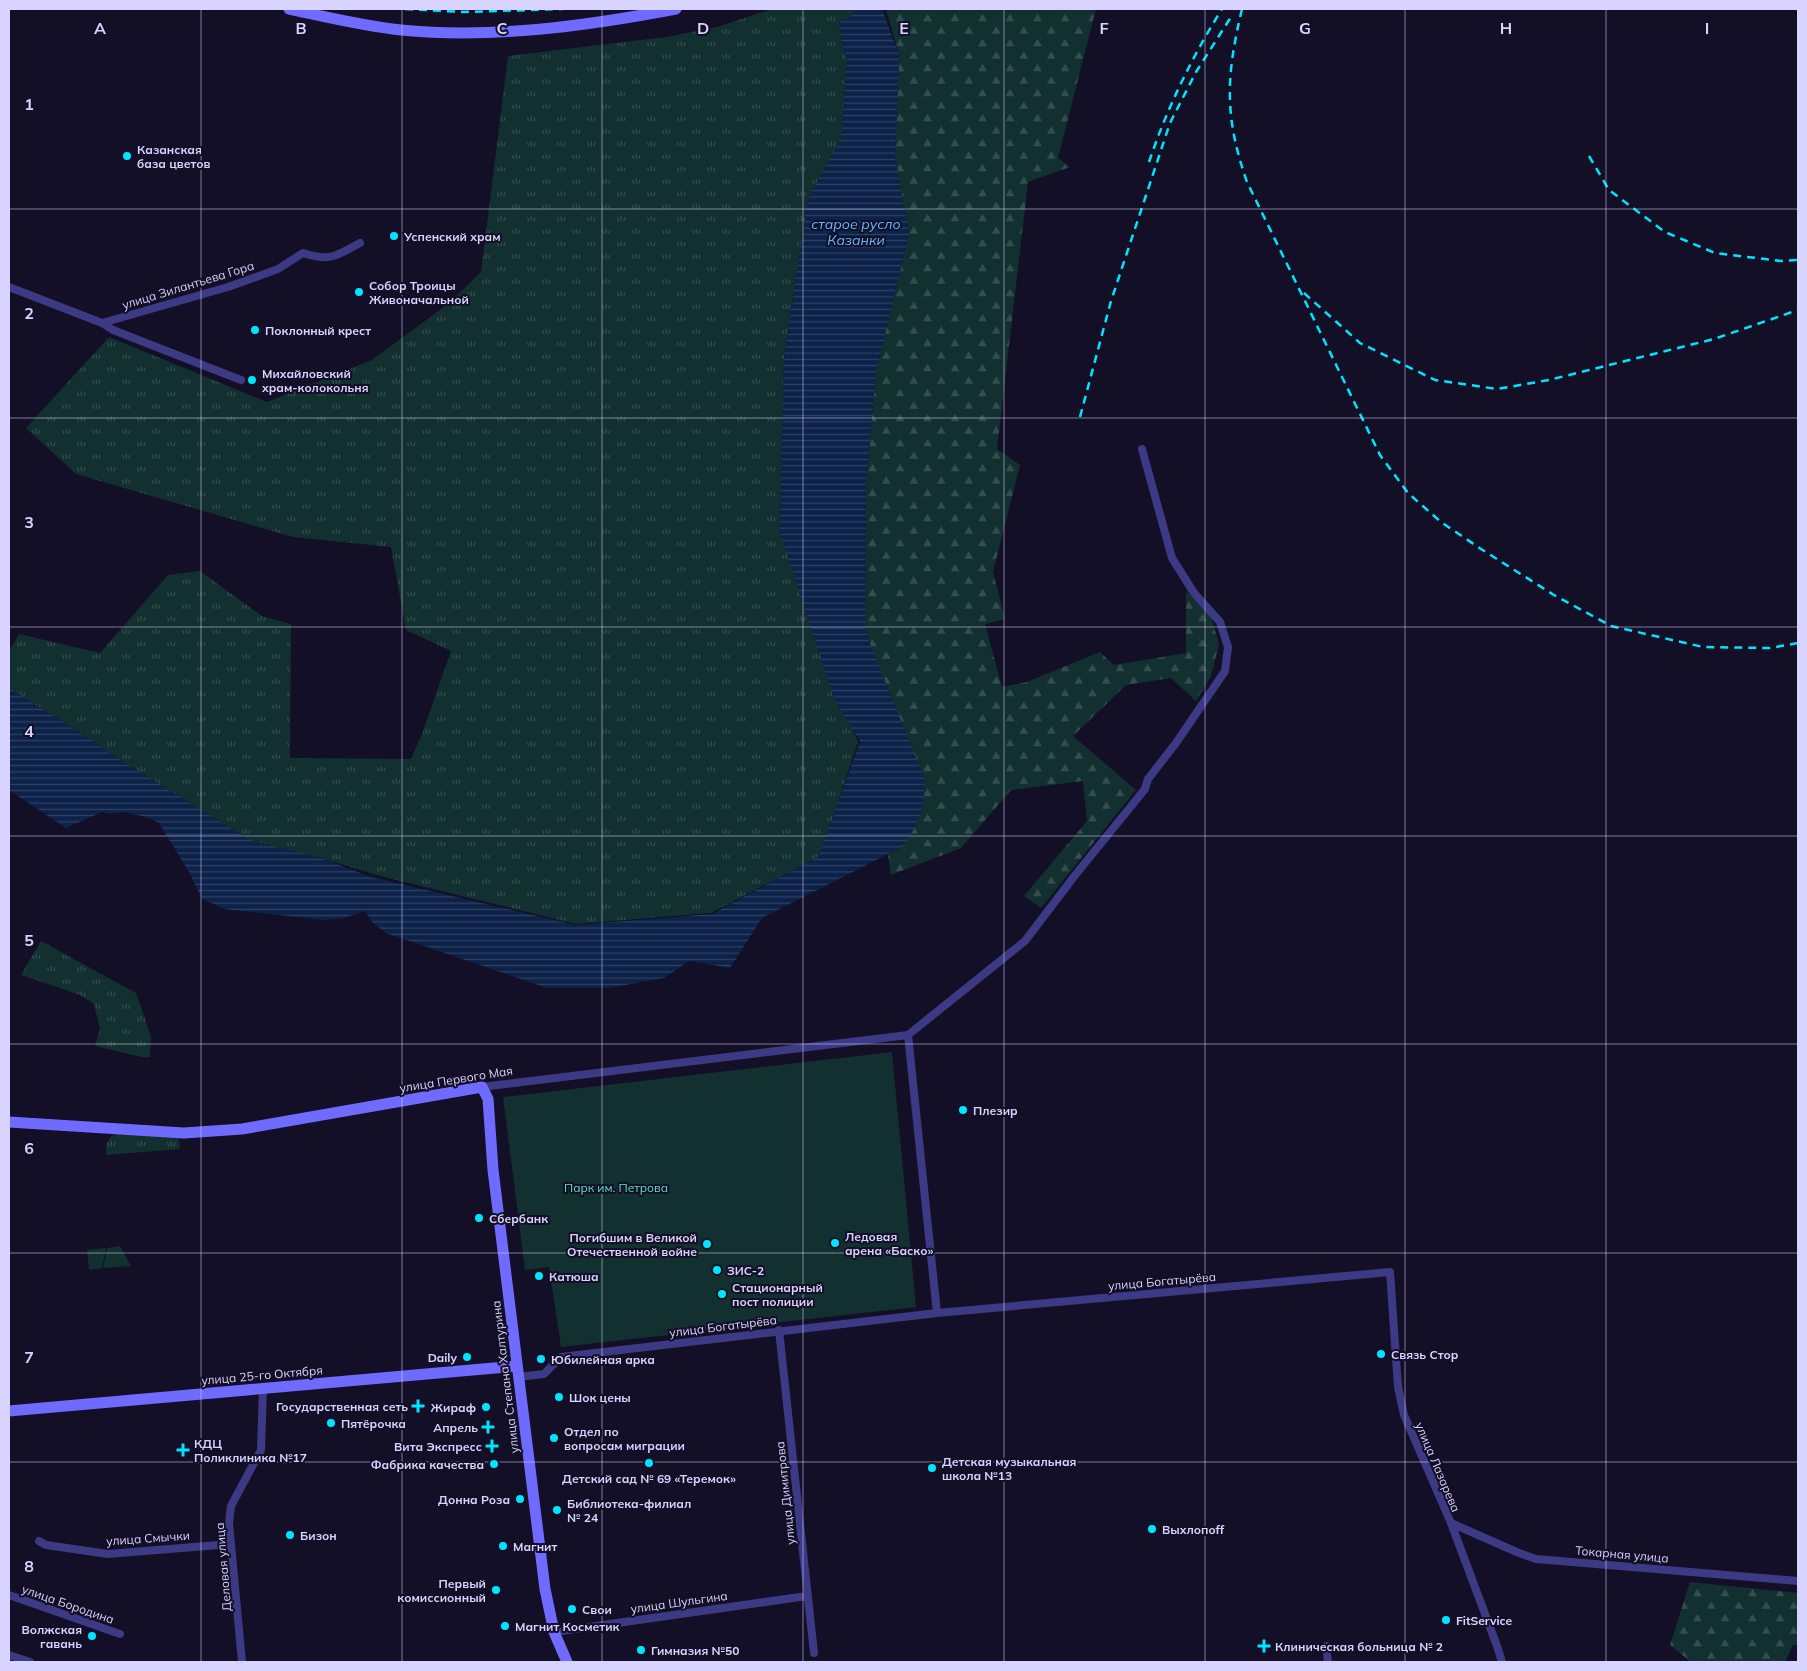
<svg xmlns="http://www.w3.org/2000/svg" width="1807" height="1671" viewBox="0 0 1807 1671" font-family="Mulish,sans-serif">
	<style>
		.grass { fill: url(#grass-tufts) }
		.forest { fill: url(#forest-firs) }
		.park { fill: #12302f }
		.water { fill: url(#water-rules) }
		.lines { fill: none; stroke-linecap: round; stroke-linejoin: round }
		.street { stroke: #3d3a85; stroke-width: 8 }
		.secondary { stroke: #6f6bff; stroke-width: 11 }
		.rail { stroke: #00e5ff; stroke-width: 2.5; stroke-dasharray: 8 6; stroke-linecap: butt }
		.grid { fill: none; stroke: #d9d4ff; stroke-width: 1; stroke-opacity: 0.55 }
		.poi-dot { fill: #00e5ff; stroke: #130f26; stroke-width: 2 }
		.labels { text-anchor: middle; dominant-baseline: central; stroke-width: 4; stroke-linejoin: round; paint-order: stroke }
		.poi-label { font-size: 12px; font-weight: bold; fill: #d9d4ff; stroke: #130f26; text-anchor: start }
		.street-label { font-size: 12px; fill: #d9d4ff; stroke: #130f26 }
		.park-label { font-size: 12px; fill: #5fe0c0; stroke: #130f26 }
		.water-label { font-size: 14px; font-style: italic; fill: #62b6ff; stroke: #130f26 }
		.grid-label { font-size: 16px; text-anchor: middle; font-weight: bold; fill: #d9d4ff; stroke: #130f26; stroke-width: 4; stroke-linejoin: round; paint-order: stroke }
	</style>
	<defs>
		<pattern id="grass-tufts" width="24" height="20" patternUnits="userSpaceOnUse" patternTransform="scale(1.25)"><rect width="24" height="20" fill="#12302f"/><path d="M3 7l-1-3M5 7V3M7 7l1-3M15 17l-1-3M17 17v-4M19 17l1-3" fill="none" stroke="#344d4e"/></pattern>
		<pattern id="forest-firs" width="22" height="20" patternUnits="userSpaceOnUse" patternTransform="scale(1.25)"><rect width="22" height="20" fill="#12302f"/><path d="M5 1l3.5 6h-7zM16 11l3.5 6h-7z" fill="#344d4e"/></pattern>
		<pattern id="water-rules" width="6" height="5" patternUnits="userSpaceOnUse" patternTransform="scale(1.25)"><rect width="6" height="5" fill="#0c2248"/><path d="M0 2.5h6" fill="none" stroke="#2f4163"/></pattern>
	</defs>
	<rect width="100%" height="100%" fill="#130f26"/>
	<path class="grass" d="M 772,9 L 856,9 L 841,38 L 847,60 L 841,139 L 808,199 L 784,357 L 780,532 L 858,742 L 820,856 L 711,913 L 576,924 L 380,876 L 321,858 L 250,840 L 111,754 L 96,743 L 9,688 L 9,651 L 19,634 L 100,653 L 168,575 L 200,571 L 262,616 L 291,624 L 290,758 L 411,759 L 422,734 L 451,651 L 406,630 L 391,547 L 293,537 L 76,474 L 26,428 L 109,337 L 267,402 L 372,360 L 448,304 L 481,272 L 508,56 L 666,37 L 717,27 Z
		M 41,941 L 136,993 L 151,1036 L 150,1057 L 142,1057 L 95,1046 L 100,1029 L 94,1004 L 80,995 L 21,975 Z
		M 120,1133 L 178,1136 L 180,1149 L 106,1155 L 106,1145 L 111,1136 Z"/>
	<path class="forest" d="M 886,9 L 1096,9 L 1058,158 L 1070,167 L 1028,182 L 997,449 L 1020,465 L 993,572 L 1005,619 L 985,624 L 1002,687 L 1027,682 L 1100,652 L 1114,665 L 1186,653 L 1186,591 L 1211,617 L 1219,644 L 1211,676 L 1196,701 L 1171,678 L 1126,685 L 1073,736 L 1136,790 L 1041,908 L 1024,896 L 1087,821 L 1083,781 L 1011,790 L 961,848 L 891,875 L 888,855 L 902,847 L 871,647 L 865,627 L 866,485 L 876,371 L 909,234 L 895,156 L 899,55 Z
		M 1690,1582 L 1798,1593 L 1798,1645 L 1793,1645 L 1785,1662 L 1691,1662 L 1670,1645 Z"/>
	<path class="park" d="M 892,1052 L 916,1307 L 561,1347 L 549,1267 L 525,1270 L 503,1097 Z
		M 120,1246 L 131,1266 L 103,1268 L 107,1248 Z
		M 106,1248 L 102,1268 L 89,1270 L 87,1250 Z"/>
	<path class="water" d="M 856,9 L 882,9 L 899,55 L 895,156 L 909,234 L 876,371 L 866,485 L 865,627 L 871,647 L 924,777 C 926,806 920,823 902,847 L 762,918 L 730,968 L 689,961 L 664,978 L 609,988 L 547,988 L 386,933 L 373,923 L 365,911 L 344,918 L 324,920 L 225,909 L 202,899 L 189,872 L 159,823 L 146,817 L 123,812 L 111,814 L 102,812 L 66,828 L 9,790 L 9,688 L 96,743 L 111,754 L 250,840 L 321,858 L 371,877 L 576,925 L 712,914 L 819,856 L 860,741 L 834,699 L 780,532 L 784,357 L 808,199 L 841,138 L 847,60 L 841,38 L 839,23 L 852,16 Z"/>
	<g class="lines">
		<path class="street" d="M 9,287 L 102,323 L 113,330 L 241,380
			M 102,323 L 228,287 L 278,269 L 303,253 C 331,262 335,256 360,243
			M 908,1035 L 1025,941 L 1076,874 L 1145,789 L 1148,779 L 1176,743 L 1225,671 L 1228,647 L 1220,622 L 1194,593 L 1172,558 L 1142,449
			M 908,1035 L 937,1313
			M 482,1087 L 908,1035
			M 779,1330 L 814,1653
			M 519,1377 L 544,1374 L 561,1357 L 937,1313 L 1390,1272 L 1398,1387 L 1404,1415 L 1451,1523 L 1497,1646 L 1502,1662
			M 1451,1523 L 1519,1553 L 1536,1559 L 1798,1581
			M 39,1541 L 46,1545 L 108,1554 L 231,1544
			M 9,1595 L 120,1634
			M 554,1632 L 807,1596
			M 1326,1646 L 1328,1662
			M 9,1655 L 30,1662
			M 242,1662 L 229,1523 L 231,1506 L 261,1450 L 263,1388"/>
		<path class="secondary" d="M 289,9 C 326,17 363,26 401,30 C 493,39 586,26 676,9
			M 9,1122 L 184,1133 L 242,1129 L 482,1087 L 488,1099 L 493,1170 L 545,1589 L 554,1632 L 567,1662
			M 9,1411 L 517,1366"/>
		<path class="rail" d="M 405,9 L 464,12 L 563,9
			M 1242,9 C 1226,76 1224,116 1247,182 L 1380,455 L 1408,493 L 1441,522 L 1481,549 L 1554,595 L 1611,626 L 1703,647 L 1770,648 L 1798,643
			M 1589,156 L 1609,190 L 1665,232 L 1715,253 L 1781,261 L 1798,260
			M 1149,162 C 1167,108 1192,57 1222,9
			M 1304,293 L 1360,343 L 1435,380 L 1497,389 L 1549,380 L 1714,339 L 1798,310
			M 1080,417 L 1111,301 L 1170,123 L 1196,72 L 1231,17"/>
	</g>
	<path class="grid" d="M 201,9 L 201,1662M 402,9 L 402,1662M 602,9 L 602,1662M 803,9 L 803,1662M 1004,9 L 1004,1662M 1205,9 L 1205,1662M 1405,9 L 1405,1662M 1606,9 L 1606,1662M 9,209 L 1798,209M 9,418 L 1798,418M 9,627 L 1798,627M 9,836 L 1798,836M 9,1044 L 1798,1044M 9,1253 L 1798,1253M 9,1462 L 1798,1462"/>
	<g class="poi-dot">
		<circle cx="127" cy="156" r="5"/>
		<circle cx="394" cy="236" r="5"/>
		<circle cx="359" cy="292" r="5"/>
		<circle cx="255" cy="330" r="5"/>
		<circle cx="252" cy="380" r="5"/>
		<circle cx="963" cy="1110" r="5"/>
		<circle cx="479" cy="1218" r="5"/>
		<circle cx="835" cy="1243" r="5"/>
		<circle cx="707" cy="1244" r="5"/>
		<circle cx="717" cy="1270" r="5"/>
		<circle cx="539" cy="1276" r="5"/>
		<circle cx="722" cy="1294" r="5"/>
		<circle cx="1381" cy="1354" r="5"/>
		<circle cx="467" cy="1357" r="5"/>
		<circle cx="541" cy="1359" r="5"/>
		<circle cx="559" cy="1397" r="5"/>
		<path d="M415.5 1398.5h5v5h5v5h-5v5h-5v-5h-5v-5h5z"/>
		<circle cx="486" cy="1407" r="5"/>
		<circle cx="331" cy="1423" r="5"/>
		<path d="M485.5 1419.5h5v5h5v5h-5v5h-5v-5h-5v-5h5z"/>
		<circle cx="554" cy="1438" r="5"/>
		<path d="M489.5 1438.5h5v5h5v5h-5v5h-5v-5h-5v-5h5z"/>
		<path d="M180.5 1442.5h5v5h5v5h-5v5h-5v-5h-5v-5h5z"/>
		<circle cx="649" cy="1463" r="5"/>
		<circle cx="494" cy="1464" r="5"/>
		<circle cx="932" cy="1468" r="5"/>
		<circle cx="520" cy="1499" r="5"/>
		<circle cx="557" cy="1510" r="5"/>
		<circle cx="1152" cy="1529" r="5"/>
		<circle cx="290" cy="1535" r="5"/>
		<circle cx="503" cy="1546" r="5"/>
		<circle cx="496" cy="1590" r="5"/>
		<circle cx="572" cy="1609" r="5"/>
		<circle cx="1446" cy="1620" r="5"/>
		<circle cx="505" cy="1626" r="5"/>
		<circle cx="92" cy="1636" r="5"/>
		<path d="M1261.5 1638.5h5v5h5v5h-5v5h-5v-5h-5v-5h5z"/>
		<circle cx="641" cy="1650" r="5"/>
	</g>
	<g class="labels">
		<g class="poi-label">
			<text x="137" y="149">Казанская<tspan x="137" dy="14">база цветов</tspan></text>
			<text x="404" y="236">Успенский храм</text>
			<text x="369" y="285">Собор Троицы<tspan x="369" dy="14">Живоначальной</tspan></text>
			<text x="265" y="330">Поклонный крест</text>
			<text x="262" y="373">Михайловский<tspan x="262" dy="14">храм-колокольня</tspan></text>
			<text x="973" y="1110">Плезир</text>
			<text x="489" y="1218">Сбербанк</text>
			<text x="845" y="1236">Ледовая<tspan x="845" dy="14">арена «Баско»</tspan></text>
			<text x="697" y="1237" text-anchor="end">Погибшим в Великой<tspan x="697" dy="14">Отечественной войне</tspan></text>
			<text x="727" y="1270">ЗИС-2</text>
			<text x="549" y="1276">Катюша</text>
			<text x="732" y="1287">Стационарный<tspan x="732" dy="14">пост полиции</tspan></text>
			<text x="1391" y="1354">Связь Стор</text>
			<text x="457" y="1357" text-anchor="end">Daily</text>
			<text x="551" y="1359">Юбилейная арка</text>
			<text x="569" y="1397">Шок цены</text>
			<text x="408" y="1406" text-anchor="end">Государственная сеть</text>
			<text x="476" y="1407" text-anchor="end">Жираф</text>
			<text x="341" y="1423">Пятёрочка</text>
			<text x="478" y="1427" text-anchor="end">Апрель</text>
			<text x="564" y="1431">Отдел по<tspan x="564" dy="14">вопросам миграции</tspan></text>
			<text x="194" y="1443">КДЦ<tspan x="194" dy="14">Поликлиника №17</tspan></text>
			<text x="482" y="1446" text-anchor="end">Вита Экспресс</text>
			<text x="942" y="1461">Детская музыкальная<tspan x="942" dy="14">школа №13</tspan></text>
			<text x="484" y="1464" text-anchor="end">Фабрика качества</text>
			<text x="649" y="1478" text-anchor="middle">Детский сад № 69 «Теремок»</text>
			<text x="510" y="1499" text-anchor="end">Донна Роза</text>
			<text x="567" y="1503">Библиотека-филиал<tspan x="567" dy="14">№ 24</tspan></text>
			<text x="1162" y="1529">Выхлопoff</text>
			<text x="300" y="1535">Бизон</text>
			<text x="513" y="1546">Магнит</text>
			<text x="486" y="1583" text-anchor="end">Первый<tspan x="486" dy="14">комиссионный</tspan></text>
			<text x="582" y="1609">Свои</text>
			<text x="1456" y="1620">FitService</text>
			<text x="515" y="1626">Магнит Косметик</text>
			<text x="82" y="1629" text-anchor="end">Волжская<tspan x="82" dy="14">гавань</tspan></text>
			<text x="1275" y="1646">Клиническая больница № 2</text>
			<text x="651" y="1650">Гимназия №50</text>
		</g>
		<g class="street-label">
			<text transform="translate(188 285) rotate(-17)">улица Зилантьева Гора</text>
			<text transform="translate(456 1079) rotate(-9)">улица Первого Мая</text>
			<text transform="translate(1162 1281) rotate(-5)">улица Богатырёва</text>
			<text transform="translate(723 1326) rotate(-7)">улица Богатырёва</text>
			<text transform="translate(262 1375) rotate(-5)">улица 25-го Октября</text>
			<text transform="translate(505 1377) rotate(-97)">улица Степана Халтурина</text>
			<text transform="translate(1438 1467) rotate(67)">улица Лазарева</text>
			<text transform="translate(785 1493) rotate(-96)">улица Димитрова</text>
			<text transform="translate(148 1538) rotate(-4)">улица Смычки</text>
			<text transform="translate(1622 1554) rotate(5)">Токарная улица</text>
			<text transform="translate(223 1567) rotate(-95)">Деловая улица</text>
			<text transform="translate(679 1602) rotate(-8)">улица Шульгина</text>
			<text transform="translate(68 1604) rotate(19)">улица Бородина</text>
		</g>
		<g class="park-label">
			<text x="616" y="1187">Парк им. Петрова</text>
		</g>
		<g class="water-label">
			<text x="856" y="224">старое русло<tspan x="856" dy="16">Казанки</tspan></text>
		</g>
	</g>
	<g class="grid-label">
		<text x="100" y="34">A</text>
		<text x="301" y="34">B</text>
		<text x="502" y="34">C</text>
		<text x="703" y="34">D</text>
		<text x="904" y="34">E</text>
		<text x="1104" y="34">F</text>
		<text x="1305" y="34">G</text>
		<text x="1506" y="34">H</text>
		<text x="1707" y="34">I</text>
		<text x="29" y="110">1</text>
		<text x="29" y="319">2</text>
		<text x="29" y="528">3</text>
		<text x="29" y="737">4</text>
		<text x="29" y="946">5</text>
		<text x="29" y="1154">6</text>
		<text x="29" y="1363">7</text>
		<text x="29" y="1572">8</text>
	</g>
	<rect width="1807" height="1671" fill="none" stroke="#d9d4ff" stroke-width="20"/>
</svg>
